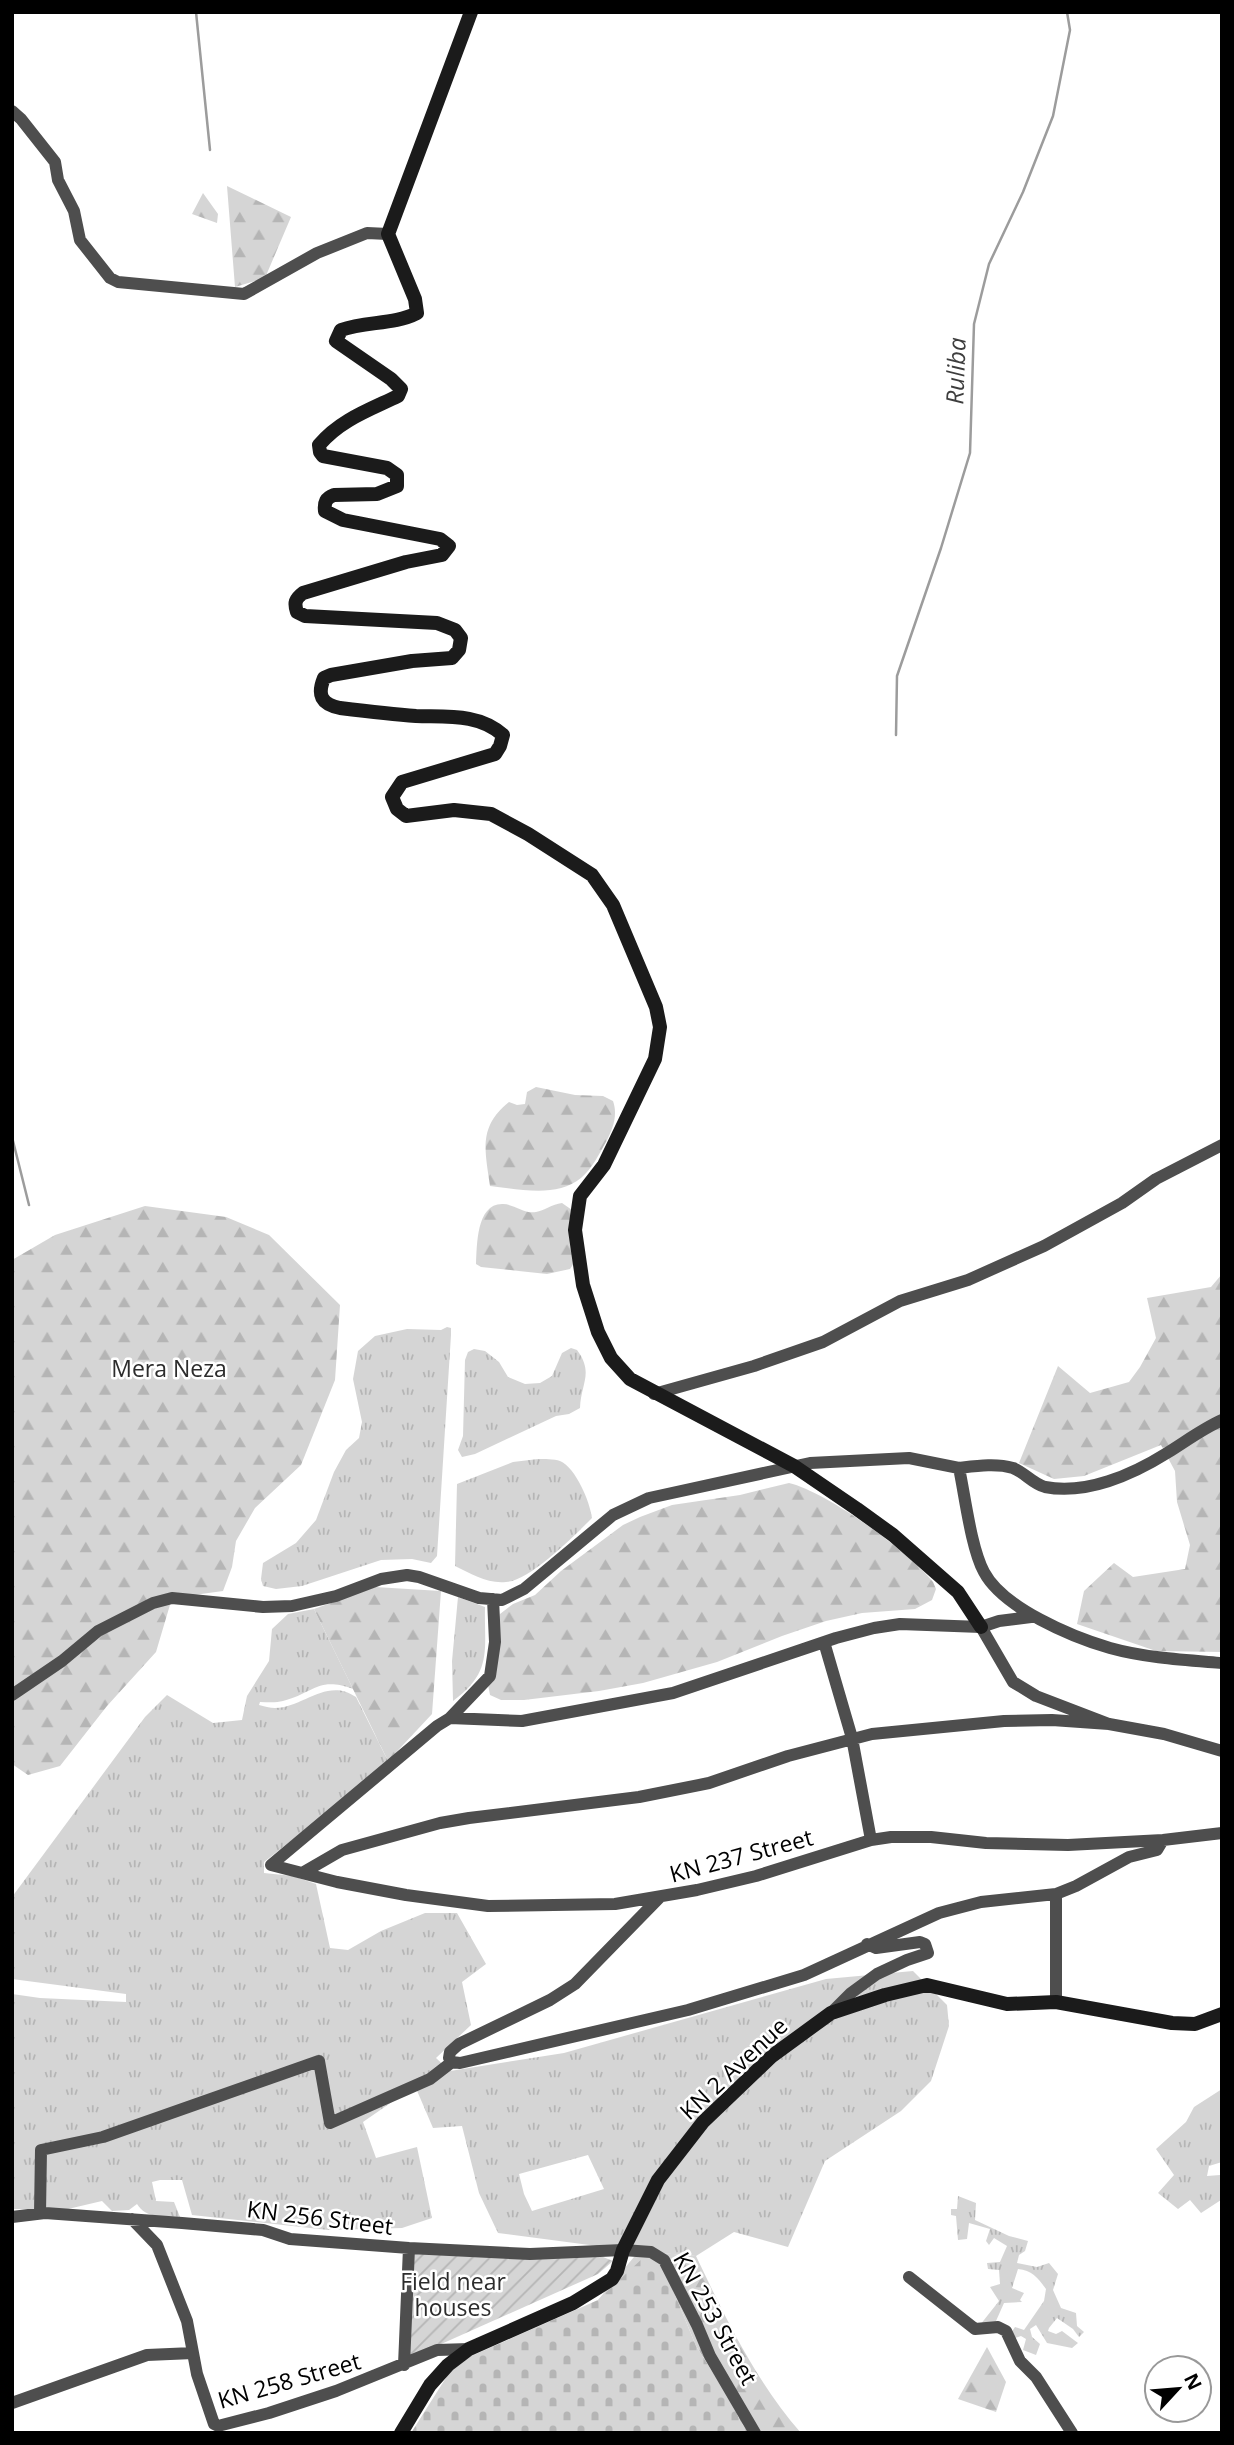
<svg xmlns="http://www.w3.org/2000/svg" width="1234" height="2445" viewBox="0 0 1234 2445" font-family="'Open Sans',sans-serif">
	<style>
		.grass { fill: url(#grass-tufts); fill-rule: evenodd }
		.forest { fill: url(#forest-firs) }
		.cemetery { fill: url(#cemetery-stones) }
		.garden { fill: url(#garden-furrows) }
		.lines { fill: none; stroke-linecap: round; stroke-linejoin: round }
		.stream { stroke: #9c9c9c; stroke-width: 2.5 }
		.street { stroke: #4e4e4e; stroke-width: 12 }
		.secondary { stroke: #1b1b1b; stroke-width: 14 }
		.labels { text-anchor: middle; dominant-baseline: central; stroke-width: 5; stroke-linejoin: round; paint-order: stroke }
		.park-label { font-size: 23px; fill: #2c2c2c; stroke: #fff }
		.street-label { font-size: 23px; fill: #000; stroke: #fff }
		.water-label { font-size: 24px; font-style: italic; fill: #3d3d3d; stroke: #fff }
	</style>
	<defs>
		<pattern id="grass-tufts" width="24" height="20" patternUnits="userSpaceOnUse" patternTransform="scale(1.75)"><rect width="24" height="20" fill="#d5d5d5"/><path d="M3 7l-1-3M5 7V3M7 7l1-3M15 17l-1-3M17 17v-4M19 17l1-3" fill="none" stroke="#b5b5b5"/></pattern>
		<pattern id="forest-firs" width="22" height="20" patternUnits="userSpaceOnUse" patternTransform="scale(1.75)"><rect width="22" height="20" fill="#d5d5d5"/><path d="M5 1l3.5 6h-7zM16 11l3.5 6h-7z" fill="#b5b5b5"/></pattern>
		<pattern id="cemetery-stones" width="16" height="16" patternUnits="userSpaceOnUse" patternTransform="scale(1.75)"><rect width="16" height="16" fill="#d5d5d5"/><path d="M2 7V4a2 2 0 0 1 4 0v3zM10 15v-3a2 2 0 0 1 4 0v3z" fill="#b5b5b5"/></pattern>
		<pattern id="garden-furrows" width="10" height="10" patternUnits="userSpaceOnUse" patternTransform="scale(1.75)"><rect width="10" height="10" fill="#d5d5d5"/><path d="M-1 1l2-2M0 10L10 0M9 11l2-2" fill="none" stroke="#b5b5b5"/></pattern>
	</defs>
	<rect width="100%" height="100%" fill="#fff"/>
	<path class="grass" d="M 447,1327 L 451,1328 L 451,1335 L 437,1556 L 431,1563 L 412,1559 L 381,1560 L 302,1586 L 276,1589 L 263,1586 L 261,1579 L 263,1563 L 296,1543 L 316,1520 L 334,1472 L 346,1450 L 359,1438 L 362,1422 L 353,1379 L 358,1351 L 375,1336 L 407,1329 L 441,1330 Z
		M 571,1348 L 577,1350 C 594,1373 581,1383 580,1408 L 569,1414 L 556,1416 L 475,1454 L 462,1457 L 458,1450 L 463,1436 L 465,1360 L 468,1352 L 474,1349 L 485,1351 L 499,1362 L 508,1377 L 525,1384 L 540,1383 L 552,1376 L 562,1353 Z
		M 538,1459 C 544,1459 554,1459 560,1461 C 576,1468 590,1502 592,1518 C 575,1535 530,1581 506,1582 C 488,1584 471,1574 455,1566 L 457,1484 L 513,1462 Z
		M 458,1597 L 485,1607 C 484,1650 493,1672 453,1701 L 452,1661 Z
		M 314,1609 L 353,1689 C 318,1676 314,1693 283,1701 C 276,1703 267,1702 260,1702 L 259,1705 C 264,1706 270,1708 275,1708 C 304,1707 327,1677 356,1697 L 388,1761 L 371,1778 L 264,1862 L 264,1873 L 293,1876 L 316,1884 L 330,1948 L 348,1950 L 381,1931 L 425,1913 L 457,1913 L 486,1964 L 462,1982 L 471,2025 L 436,2058 L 450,2071 L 564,2053 L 826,1979 L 913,1971 L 947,2005 L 949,2026 L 931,2081 L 901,2111 L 825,2161 L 788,2247 L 734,2232 L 696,2256 L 635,2251 L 498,2233 L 479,2193 L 462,2126 L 433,2128 L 415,2086 L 363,2122 L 376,2158 L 417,2147 L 432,2218 L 402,2228 L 328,2230 L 192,2215 L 182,2180 L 160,2180 L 152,2182 L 156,2201 L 174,2202 L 180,2217 C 164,2216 146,2219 137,2204 L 129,2210 L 112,2211 L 102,2201 L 68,2209 L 12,2209 L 12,1994 L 40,1998 L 126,2002 L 126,1994 L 12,1979 L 12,1897 L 145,1717 L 167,1695 L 213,1723 L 242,1720 L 247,1696 L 269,1661 L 272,1629 L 288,1614 ZM 588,2155 L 604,2189 L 532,2211 L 524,2194 L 519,2174 Z
		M 1222,2089 L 1222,2162 L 1209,2166 L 1207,2176 L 1220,2175 L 1221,2200 L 1201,2213 L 1190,2200 L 1178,2209 L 1158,2193 L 1174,2175 L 1156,2149 L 1186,2122 L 1194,2107 Z
		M 958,2196 L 976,2203 L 975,2220 L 1009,2236 L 1028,2241 L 1025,2251 L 1019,2255 L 1017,2263 L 1037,2267 L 1049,2263 L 1058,2274 L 1053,2290 L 1061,2308 L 1076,2313 L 1077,2326 L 1084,2332 L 1079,2337 L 1073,2329 L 1057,2318 L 1049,2328 L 1048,2331 L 1056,2334 L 1062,2331 L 1078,2343 L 1072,2348 L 1047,2343 L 1036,2325 L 1030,2329 L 1032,2337 L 1040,2344 L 1036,2355 L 1023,2350 L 1026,2339 L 1021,2336 L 1015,2338 L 1011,2333 L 1015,2327 L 1024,2330 L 1044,2301 L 1046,2289 C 1038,2278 1032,2270 1018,2269 L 1012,2288 L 1024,2293 L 1020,2300 L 1022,2302 L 1004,2303 L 992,2330 L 980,2325 L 999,2301 L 990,2287 L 1000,2284 L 999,2270 L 988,2269 L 987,2263 L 1000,2262 L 1007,2246 L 994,2238 L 989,2245 L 986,2241 L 990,2229 L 969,2223 L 967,2239 L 958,2240 L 956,2216 L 951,2215 L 951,2209 L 957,2209 Z"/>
	<path class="forest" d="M 227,186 L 291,217 L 265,278 L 235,287 Z
		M 203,193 L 218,214 L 217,223 L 192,214 Z
		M 536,1087 L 575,1095 L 603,1096 L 613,1101 C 618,1115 613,1129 606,1142 C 599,1154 592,1169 581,1178 C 557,1198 519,1189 490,1186 C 485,1150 478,1127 509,1102 L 517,1105 L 525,1104 L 527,1092 Z
		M 562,1203 L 572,1210 L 576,1260 L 570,1269 L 547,1274 L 481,1267 L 476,1264 C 477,1246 476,1203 503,1204 C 514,1204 524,1214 536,1212 C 544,1211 552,1204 562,1203 Z
		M 145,1206 L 226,1217 L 269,1235 L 340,1305 L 335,1380 L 301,1465 L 255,1508 L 236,1541 L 232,1567 L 223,1591 L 172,1598 L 156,1652 L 107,1706 L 60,1766 L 28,1775 L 12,1764 L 12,1260 L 55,1235 Z
		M 1222,1274 L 1222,1652 L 1156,1651 L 1077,1624 L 1084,1591 L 1114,1563 L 1133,1577 L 1185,1569 L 1190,1545 L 1177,1502 L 1175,1471 L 1161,1445 L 1084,1476 L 1054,1479 L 1019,1463 L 1058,1366 L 1090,1393 L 1129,1382 L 1140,1367 L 1156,1338 L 1147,1298 L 1211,1287 Z
		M 789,1483 C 827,1492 908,1551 933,1582 L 936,1589 L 932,1600 L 915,1609 L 862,1613 L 826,1621 L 782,1636 L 717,1662 L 643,1683 L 599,1691 L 524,1700 L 501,1700 L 490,1695 L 488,1685 L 500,1614 L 513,1604 L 535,1595 L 561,1571 L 623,1525 L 640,1517 L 672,1505 L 740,1495 Z
		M 375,1587 L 441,1591 L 432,1714 L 388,1761 L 314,1609 Z
		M 639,2251 L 696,2256 C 726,2319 755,2380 801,2433 L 750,2433 L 740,2421 L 733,2404 L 696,2346 L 671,2285 L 598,2300 Z
		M 987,2347 L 1006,2382 L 996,2412 L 958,2399 Z"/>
	<path class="cemetery" d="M 645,2256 L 674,2260 L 671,2285 L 696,2346 L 733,2404 L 740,2421 L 750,2433 L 411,2433 L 449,2373 L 469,2357 L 598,2300 Z"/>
	<path class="garden" d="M 411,2253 L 603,2257 L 613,2261 L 598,2274 L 410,2358 Z"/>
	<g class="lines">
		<path class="stream" d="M 196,12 L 210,150
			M 896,735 L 897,676 L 941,548 L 970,453 L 974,324 L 989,264 L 1023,192 L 1053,116 L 1070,30 L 1067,12
			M 12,1137 L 29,1205"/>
		<path class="street" d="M 12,111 L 21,119 L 55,162 L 58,180 L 74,211 L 80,240 L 110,278 L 118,282 L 244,294 L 317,253 L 367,233 L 388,234
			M 654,1394 L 754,1366 L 823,1342 L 900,1301 L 968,1280 L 1044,1246 L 1122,1203 L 1156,1179 L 1222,1145
			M 959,1468 C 976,1466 996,1463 1013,1468 C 1024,1472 1033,1484 1045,1487 C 1086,1495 1132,1475 1167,1453 C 1185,1442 1202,1429 1222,1420
			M 1031,1617 L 999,1621 L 981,1627 L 900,1624 L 874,1628 L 836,1638 L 673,1693 L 522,1721 L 450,1718 L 437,1726 L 271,1865 L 337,1882 L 406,1895 L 488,1906 L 615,1904 L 697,1890 L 756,1876 L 871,1840 L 891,1837 L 931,1837 L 986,1843 L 1068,1845 L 1163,1840 L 1222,1833
			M 981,1627 L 1013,1682 L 1036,1696 L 1109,1724 L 1164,1734 L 1222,1751
			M 824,1642 L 852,1738 L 871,1840
			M 12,1695 L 62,1661 L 98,1631 L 153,1603 L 172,1598 L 263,1607 L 292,1606 L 336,1596 L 381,1579 L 407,1575 L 419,1577 L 479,1598 L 502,1600 L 524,1589 L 613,1515 L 649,1498 L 810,1463 L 909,1458 L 959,1468 C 965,1496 971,1548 984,1572 C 1003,1608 1072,1637 1110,1648 C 1146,1658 1185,1660 1222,1663
			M 450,1718 L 490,1676 L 495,1642 L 493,1599
			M 304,1872 L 342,1850 L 440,1823 L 469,1818 L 639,1797 L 709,1783 L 788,1756 L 872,1734 L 1004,1721 L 1052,1720 L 1109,1724
			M 1056,1894 L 1056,2002
			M 659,1898 L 575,1984 L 550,2000 L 459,2044 L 450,2052 L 449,2058 L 452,2062 L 460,2063 L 688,2010 L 804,1975 L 939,1913 L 981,1902 L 1056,1894 L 1076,1886 L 1129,1857 L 1157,1850 L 1163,1840
			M 834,2010 L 851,1993 L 877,1974 L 907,1960 L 928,1953 L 925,1944 L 920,1942 L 876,1948 L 867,1944
			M 40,2213 L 41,2150 L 103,2137 L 319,2061 L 330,2123 L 430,2079 L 452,2062
			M 12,2217 L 45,2213 L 182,2223 L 263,2230 L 290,2239 L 409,2248 L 530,2254 L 623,2250 L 651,2252 L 664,2260 L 697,2325 L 710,2356 L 755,2433
			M 132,2219 L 157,2245 L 187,2321 L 197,2374 L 214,2424 L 218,2426 L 269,2413 L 336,2391 L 437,2350 L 469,2349
			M 909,2277 L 975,2329 L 998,2327 L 1006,2331 L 1020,2361 L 1036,2377 L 1072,2433
			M 404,2365 L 409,2248
			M 12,2403 L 147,2355 L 193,2353"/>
		<path class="secondary" d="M 471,12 L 388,234 L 415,299 L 417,313 C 394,325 366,321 341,330 L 336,341 L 391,379 L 401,389 L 398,396 C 369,410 340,420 319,445 L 320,452 L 323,456 L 387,468 L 397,475 L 397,486 L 377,494 L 334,495 C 326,498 324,502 325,511 L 343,520 L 440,539 L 449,546 L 442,555 L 406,562 L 303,593 C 295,599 294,603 297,612 L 305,616 L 437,623 L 455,630 L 461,638 L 459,650 L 452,658 L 412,661 L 331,675 L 324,678 C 317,695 321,704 340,708 C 365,711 390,714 416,716 C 446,717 479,713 503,735 L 500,746 L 495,754 L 402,782 L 392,797 L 397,809 L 406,816 L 454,810 L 491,814 L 528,834 L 592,875 L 613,905 L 656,1007 L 660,1027 L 655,1059 L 604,1165 L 580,1196 L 575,1230 L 583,1285 L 598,1332 L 611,1358 L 630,1379 L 794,1466 L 857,1509 L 893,1535 L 958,1592 L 981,1627
			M 401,2433 L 430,2385 L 448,2365 L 469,2349 L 573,2303 L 612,2279 L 617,2271 L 623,2250 L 658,2180 L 703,2122 L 772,2056 L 831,2013 L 885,1995 L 927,1985 L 1007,2004 L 1056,2002 L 1172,2023 L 1195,2024 L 1222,2014"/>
	</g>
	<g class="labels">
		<g class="park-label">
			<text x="169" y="1368">Mera Neza</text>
			<text x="453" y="2281">Field near<tspan x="453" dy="26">houses</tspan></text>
		</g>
		<g class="street-label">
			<text transform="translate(741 1855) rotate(-15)">KN 237 Street</text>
			<text transform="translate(733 2068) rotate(-43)">KN 2 Avenue</text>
			<text transform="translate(320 2217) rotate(7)">KN 256 Street</text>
			<text transform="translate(716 2318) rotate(61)">KN 253 Street</text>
			<text transform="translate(289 2380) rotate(-16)">KN 258 Street</text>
		</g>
		<g class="water-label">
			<text transform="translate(955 371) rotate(-88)">Ruliba</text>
		</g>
	</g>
	<rect width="1234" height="2445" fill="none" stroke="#000000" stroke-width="28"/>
	<g transform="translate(1178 2389) rotate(64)"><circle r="33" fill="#ffffff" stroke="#999999" stroke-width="2"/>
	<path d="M0-5L12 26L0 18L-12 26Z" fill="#000000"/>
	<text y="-10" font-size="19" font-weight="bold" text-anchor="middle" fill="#000000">N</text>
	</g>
</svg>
